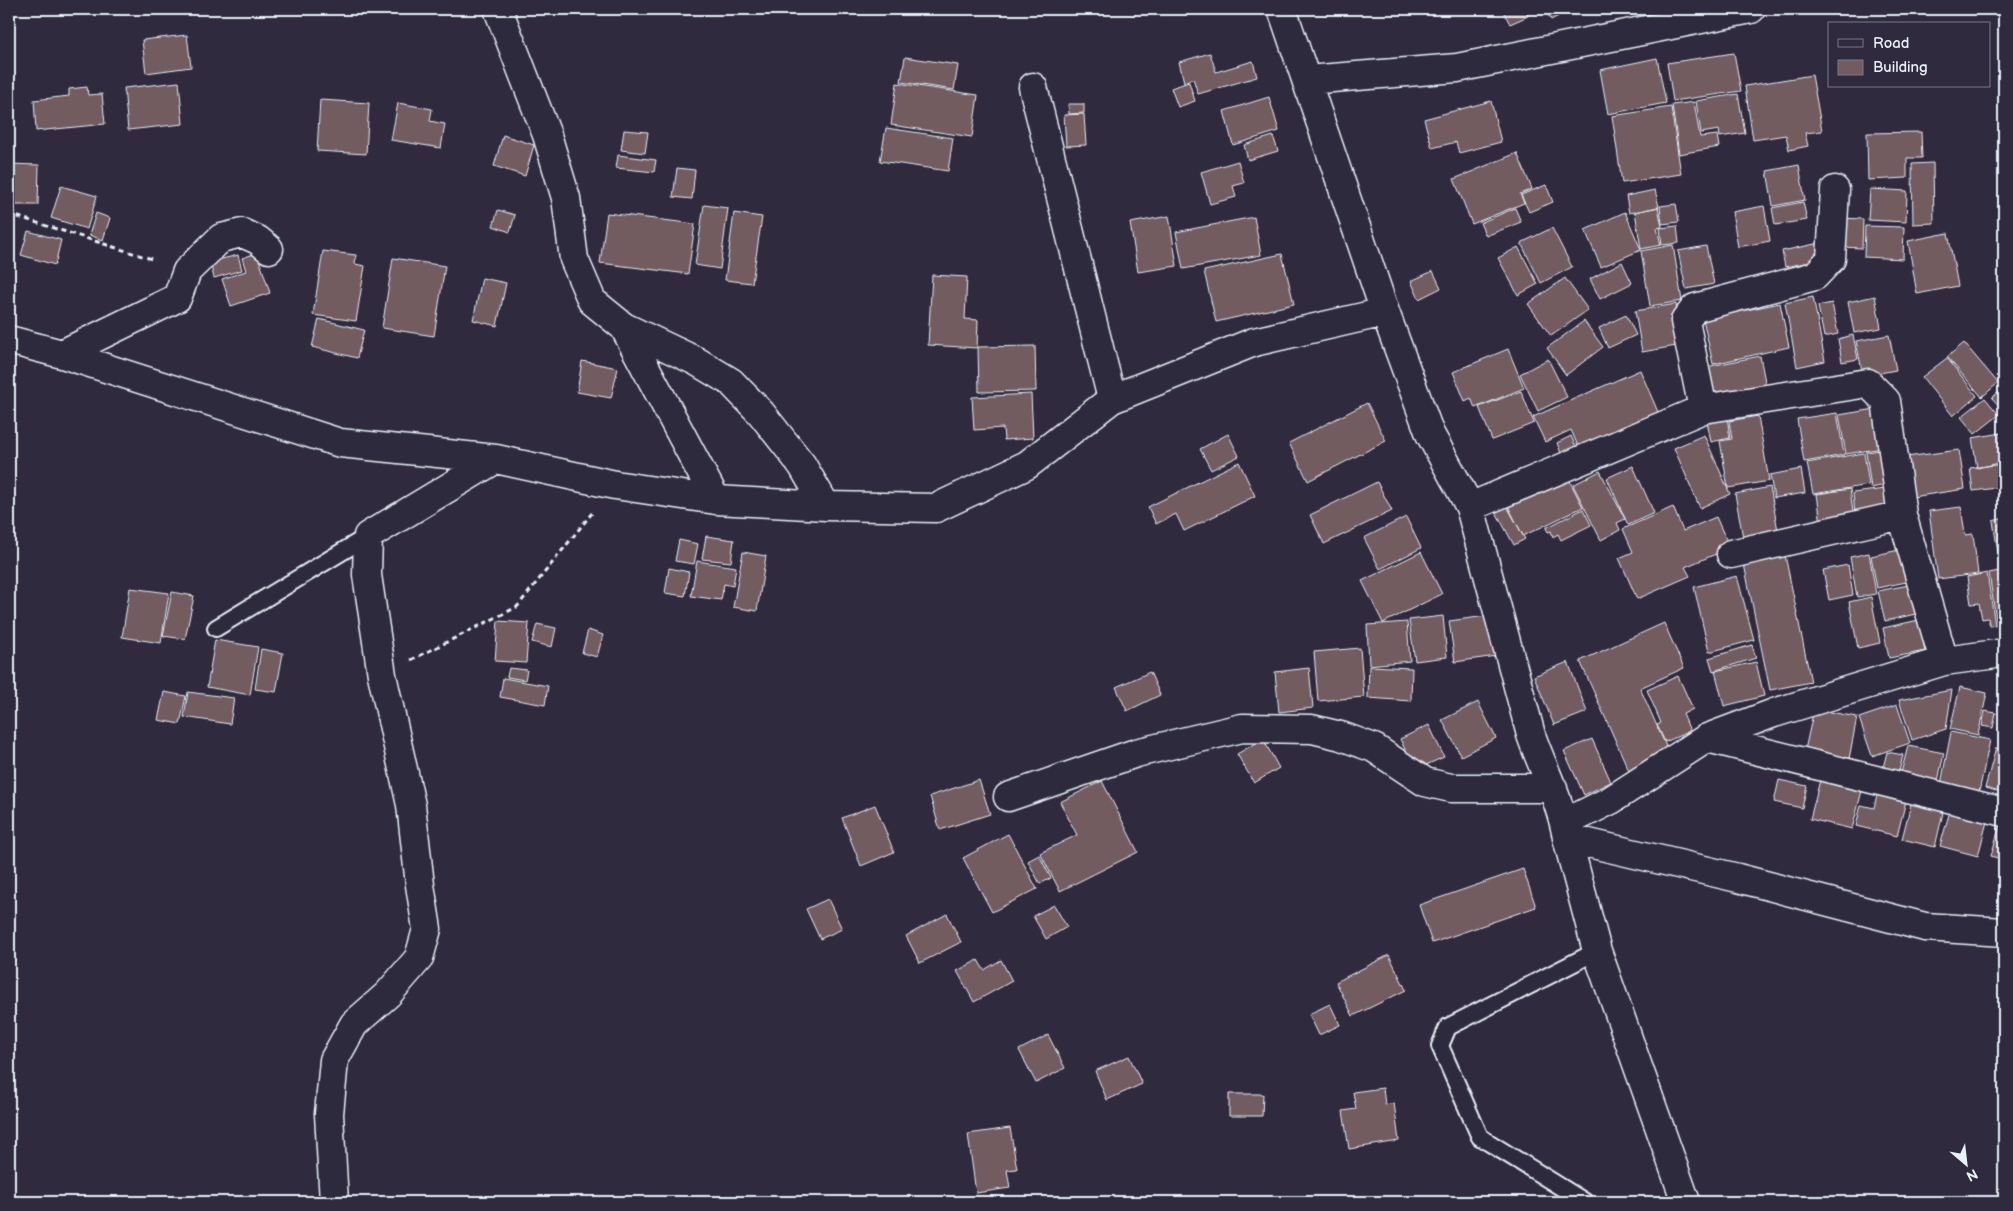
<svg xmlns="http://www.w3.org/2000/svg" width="2013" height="1211" viewBox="0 0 2013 1211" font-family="'Balsamiq Sans',sans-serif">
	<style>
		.building { fill: #725b61; stroke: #e8f1f8 }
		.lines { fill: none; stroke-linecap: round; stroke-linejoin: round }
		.service-casing { stroke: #e8f1f8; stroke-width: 20 }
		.minor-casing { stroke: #e8f1f8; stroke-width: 31 }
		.path { stroke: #e8f1f8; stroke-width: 3; stroke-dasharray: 5 4; stroke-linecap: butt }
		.service { stroke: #2f2a3d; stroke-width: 16 }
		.minor { stroke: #2f2a3d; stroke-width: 28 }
	</style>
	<rect width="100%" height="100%" fill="#2f2a3d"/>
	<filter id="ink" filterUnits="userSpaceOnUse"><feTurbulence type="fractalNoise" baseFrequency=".02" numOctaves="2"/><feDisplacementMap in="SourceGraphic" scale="10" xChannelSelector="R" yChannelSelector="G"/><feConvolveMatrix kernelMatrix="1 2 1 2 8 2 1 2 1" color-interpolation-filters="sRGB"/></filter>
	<g filter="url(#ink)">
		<path class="building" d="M 1502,9 L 1525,9 L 1528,16 L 1510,24 Z
			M 1545,9 L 1562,9 L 1564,13 L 1551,20 Z
			M 187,35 L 191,67 L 146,73 L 142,40 Z
			M 1210,53 L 1216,72 L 1253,61 L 1257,77 L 1198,94 L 1193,78 L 1184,82 L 1179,62 Z
			M 1734,53 L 1741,91 L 1673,101 L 1667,63 Z
			M 905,57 L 958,65 L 954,90 L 901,82 Z
			M 1657,58 L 1666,103 L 1608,114 L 1600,70 Z
			M 1812,75 L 1822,131 L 1805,133 L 1808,146 L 1789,150 L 1786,135 L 1753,140 L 1745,86 Z
			M 179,82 L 183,124 L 128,130 L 124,88 Z
			M 1189,82 L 1195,101 L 1178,107 L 1171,88 Z
			M 897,83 L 978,95 L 972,137 L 891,125 Z
			M 87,87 L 88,95 L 102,94 L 105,124 L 36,131 L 34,100 L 69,96 L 69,89 Z
			M 1738,94 L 1745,133 L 1720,137 L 1719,130 L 1701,133 L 1696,101 Z
			M 1269,97 L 1279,131 L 1233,145 L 1224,111 Z
			M 320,100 L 369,103 L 366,154 L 317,151 Z
			M 1491,101 L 1501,142 L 1459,153 L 1456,142 L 1432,148 L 1424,119 Z
			M 1694,102 L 1700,137 L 1717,135 L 1719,147 L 1679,154 L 1672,105 Z
			M 398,103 L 432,109 L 430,121 L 445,124 L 441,148 L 391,140 Z
			M 1068,104 L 1084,104 L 1084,113 L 1069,114 Z
			M 1671,107 L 1681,174 L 1622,183 L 1612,116 Z
			M 1084,114 L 1086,145 L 1066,146 L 1064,115 Z
			M 886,128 L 953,138 L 948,171 L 880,161 Z
			M 624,130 L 648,132 L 645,153 L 621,150 Z
			M 1921,132 L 1922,158 L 1907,158 L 1907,178 L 1868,180 L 1867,133 Z
			M 503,135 L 534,145 L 525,176 L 494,166 Z
			M 1273,136 L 1278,151 L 1248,160 L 1244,145 Z
			M 1517,153 L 1532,189 L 1520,194 L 1524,203 L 1472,224 L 1454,179 Z
			M 618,155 L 656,160 L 654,172 L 616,168 Z
			M 1238,161 L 1244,183 L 1233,186 L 1236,197 L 1210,204 L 1201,172 Z
			M 1933,163 L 1934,223 L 1913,224 L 1912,164 Z
			M 9,164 L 39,165 L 38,205 L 9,205 Z
			M 1799,165 L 1805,200 L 1773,206 L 1767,171 Z
			M 677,168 L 695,170 L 692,199 L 673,197 Z
			M 1546,185 L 1553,202 L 1529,212 L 1521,195 Z
			M 61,186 L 97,196 L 87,229 L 51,218 Z
			M 1870,189 L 1907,191 L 1906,222 L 1868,220 Z
			M 1655,190 L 1659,207 L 1629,213 L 1626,196 Z
			M 1803,202 L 1807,220 L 1775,225 L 1772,208 Z
			M 1676,204 L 1679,222 L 1662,224 L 1660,206 Z
			M 704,205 L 728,208 L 720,269 L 695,265 Z
			M 1764,206 L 1770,241 L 1738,247 L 1732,212 Z
			M 1658,207 L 1662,227 L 1657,228 L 1661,245 L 1641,249 L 1635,212 Z
			M 1515,208 L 1521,222 L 1486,236 L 1480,223 Z
			M 498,210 L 515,215 L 510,232 L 493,226 Z
			M 1625,212 L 1641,250 L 1601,267 L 1585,230 Z
			M 96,213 L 110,218 L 103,240 L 89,235 Z
			M 607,213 L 695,224 L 688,274 L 600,263 Z
			M 734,213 L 762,217 L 752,283 L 725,280 Z
			M 1169,216 L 1177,266 L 1138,272 L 1130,223 Z
			M 1254,217 L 1261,255 L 1183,269 L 1176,232 Z
			M 1841,218 L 1863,219 L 1862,248 L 1840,247 Z
			M 1677,226 L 1679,243 L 1662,245 L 1660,228 Z
			M 1865,226 L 1904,227 L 1903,259 L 1864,257 Z
			M 1552,228 L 1572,267 L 1541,283 L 1521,243 Z
			M 28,231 L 61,240 L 55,265 L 21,255 Z
			M 1948,233 L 1958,286 L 1917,294 L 1908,241 Z
			M 1820,243 L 1824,259 L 1785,267 L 1782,251 Z
			M 1673,245 L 1682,301 L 1650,306 L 1641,251 Z
			M 1706,246 L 1714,284 L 1686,289 L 1678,251 Z
			M 1518,247 L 1538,284 L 1518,295 L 1498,258 Z
			M 323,251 L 356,255 L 355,264 L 365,266 L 356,321 L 313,315 Z
			M 257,253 L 270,293 L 231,306 L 222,279 L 246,271 L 242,258 Z
			M 1282,254 L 1294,304 L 1216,322 L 1204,271 Z
			M 238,255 L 242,270 L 214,278 L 210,262 Z
			M 393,258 L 445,266 L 434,336 L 382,328 Z
			M 1622,262 L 1632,283 L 1600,299 L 1590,279 Z
			M 1433,271 L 1441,288 L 1419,299 L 1411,281 Z
			M 932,275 L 967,277 L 965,319 L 978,320 L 977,348 L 928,345 Z
			M 482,278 L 506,283 L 497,326 L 473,320 Z
			M 1565,278 L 1588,310 L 1551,336 L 1528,304 Z
			M 1875,296 L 1881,328 L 1854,333 L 1848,302 Z
			M 1813,297 L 1825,361 L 1797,367 L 1785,303 Z
			M 1780,303 L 1789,347 L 1713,364 L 1703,319 Z
			M 1832,303 L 1838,334 L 1824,337 L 1818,306 Z
			M 1676,304 L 1682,345 L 1642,352 L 1635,311 Z
			M 1626,315 L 1636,335 L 1608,348 L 1599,328 Z
			M 319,319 L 364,330 L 357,358 L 312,347 Z
			M 1584,321 L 1603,347 L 1566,375 L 1547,348 Z
			M 1853,335 L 1858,359 L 1842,362 L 1838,339 Z
			M 1889,335 L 1896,370 L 1863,376 L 1856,341 Z
			M 1964,343 L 1998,383 L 1982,397 L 1947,357 Z
			M 1035,346 L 1036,391 L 979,392 L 978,347 Z
			M 1508,349 L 1524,388 L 1475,408 L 1471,398 L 1465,401 L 1453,372 Z
			M 1760,356 L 1767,392 L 1713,402 L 1706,367 Z
			M 1947,358 L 1977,396 L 1953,416 L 1922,377 Z
			M 1548,359 L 1567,397 L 1538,411 L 1520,374 Z
			M 582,361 L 618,368 L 611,398 L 577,392 Z
			M 2004,369 L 2004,384 L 1996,376 Z
			M 1640,370 L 1661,419 L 1581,453 L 1571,430 L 1545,442 L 1533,417 Z
			M 2004,387 L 2004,411 L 1992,398 Z
			M 1521,391 L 1534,423 L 1492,440 L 1479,407 Z
			M 1031,394 L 1033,438 L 1004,440 L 1003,428 L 974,430 L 972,397 Z
			M 1985,398 L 1999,415 L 1975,434 L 1961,417 Z
			M 1367,403 L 1386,441 L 1308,481 L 1289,443 Z
			M 1875,409 L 1882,448 L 1846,454 L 1839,415 Z
			M 1837,413 L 1844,455 L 1804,462 L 1797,419 Z
			M 1758,416 L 1769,481 L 1728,488 L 1720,441 L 1732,439 L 1729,421 Z
			M 1727,417 L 1730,438 L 1711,442 L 1707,421 Z
			M 2002,433 L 2004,462 L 1977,468 L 1972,438 Z
			M 1228,434 L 1239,456 L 1211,470 L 1200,449 Z
			M 1704,435 L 1730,494 L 1700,508 L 1674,448 Z
			M 1571,436 L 1578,451 L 1563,458 L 1557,443 Z
			M 1881,450 L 1886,485 L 1871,488 L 1866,452 Z
			M 1959,450 L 1965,489 L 1912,497 L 1906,457 Z
			M 1864,453 L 1869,485 L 1813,494 L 1807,463 Z
			M 1239,462 L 1255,496 L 1184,531 L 1176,514 L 1156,524 L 1148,507 Z
			M 2004,464 L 2004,487 L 1973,491 L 1970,468 Z
			M 1633,466 L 1654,513 L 1628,525 L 1607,478 Z
			M 1801,469 L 1805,493 L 1774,498 L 1770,475 Z
			M 1600,471 L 1625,519 L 1617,523 L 1620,530 L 1601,540 L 1573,485 Z
			M 1566,474 L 1583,507 L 1523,536 L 1507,504 Z
			M 1377,482 L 1392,511 L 1324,544 L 1310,515 Z
			M 1770,487 L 1779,536 L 1744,543 L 1735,494 Z
			M 1850,489 L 1854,519 L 1821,524 L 1817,494 Z
			M 1885,489 L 1888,509 L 1855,514 L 1853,493 Z
			M 1503,499 L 1525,539 L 1514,545 L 1492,505 Z
			M 1673,507 L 1683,531 L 1716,517 L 1730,548 L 1685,567 L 1690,576 L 1637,599 L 1619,558 L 1633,552 L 1623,529 Z
			M 1961,507 L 1965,535 L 1973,534 L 1978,574 L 1938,579 L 1929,511 Z
			M 1583,509 L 1591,525 L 1561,540 L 1558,534 L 1553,537 L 1551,531 L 1548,532 L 1546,528 Z
			M 1406,517 L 1421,548 L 1380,569 L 1364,538 Z
			M 2004,518 L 2004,558 L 1999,559 L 1993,521 Z
			M 706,536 L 734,540 L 731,562 L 702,559 Z
			M 679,540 L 698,544 L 694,564 L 675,561 Z
			M 1904,549 L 1911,581 L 1877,588 L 1871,556 Z
			M 743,552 L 766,556 L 757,611 L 733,607 Z
			M 1421,552 L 1442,594 L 1383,623 L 1362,581 Z
			M 1869,553 L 1876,594 L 1857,597 L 1850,557 Z
			M 1785,555 L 1811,682 L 1770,690 L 1744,564 Z
			M 697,561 L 736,567 L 733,586 L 724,584 L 721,600 L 691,596 Z
			M 1848,565 L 1853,595 L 1829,600 L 1823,570 Z
			M 669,568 L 689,572 L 685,596 L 665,593 Z
			M 2004,570 L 2004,625 L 1997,626 L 1989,573 Z
			M 1987,573 L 1995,625 L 1990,626 L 1988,618 L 1982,619 L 1979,603 L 1971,604 L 1967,577 Z
			M 1737,576 L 1754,640 L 1709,652 L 1694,587 Z
			M 1914,584 L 1920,613 L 1885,621 L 1878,591 Z
			M 130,588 L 169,593 L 161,643 L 122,637 Z
			M 172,592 L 194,596 L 185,639 L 163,636 Z
			M 1871,597 L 1880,643 L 1858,648 L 1849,602 Z
			M 1443,616 L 1447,657 L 1415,661 L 1409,620 Z
			M 1487,616 L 1496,656 L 1455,662 L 1449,621 Z
			M 1919,620 L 1925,651 L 1889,658 L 1883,628 Z
			M 498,621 L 529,623 L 526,663 L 495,661 Z
			M 1407,622 L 1410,661 L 1369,665 L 1367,625 Z
			M 1664,623 L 1684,668 L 1640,688 L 1669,753 L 1629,771 L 1580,661 Z
			M 537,624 L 556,628 L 552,647 L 532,642 Z
			M 588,630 L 603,635 L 597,657 L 582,653 Z
			M 215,640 L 258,647 L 250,695 L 207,687 Z
			M 1752,645 L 1756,658 L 1713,671 L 1709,658 Z
			M 1360,648 L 1364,697 L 1318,701 L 1314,652 Z
			M 261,649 L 283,653 L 276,692 L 255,689 Z
			M 1568,662 L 1587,712 L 1554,725 L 1534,676 Z
			M 1756,662 L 1764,696 L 1724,706 L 1715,671 Z
			M 1369,666 L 1412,668 L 1411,701 L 1368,698 Z
			M 509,668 L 527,670 L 525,680 L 507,677 Z
			M 1309,668 L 1313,708 L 1279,712 L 1275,672 Z
			M 1150,672 L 1160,695 L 1127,711 L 1116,687 Z
			M 1678,676 L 1693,709 L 1683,714 L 1690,731 L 1665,742 L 1657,725 L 1661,723 L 1647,690 Z
			M 503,678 L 548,686 L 545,705 L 500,697 Z
			M 1960,687 L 1987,693 L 1978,735 L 1950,729 Z
			M 1952,690 L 1946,729 L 1912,740 L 1899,700 Z
			M 164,692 L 186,696 L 180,724 L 158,720 Z
			M 188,692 L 234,698 L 230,724 L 184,717 Z
			M 1478,702 L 1496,738 L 1461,756 L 1442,720 Z
			M 1897,705 L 1910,743 L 1872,756 L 1859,718 Z
			M 1814,709 L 1857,717 L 1849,759 L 1805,750 Z
			M 1985,711 L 1996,713 L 1993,728 L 1982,726 Z
			M 1429,725 L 1444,757 L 1415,770 L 1400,739 Z
			M 1951,732 L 1990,740 L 1979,792 L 1941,784 Z
			M 1263,739 L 1279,768 L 1254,783 L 1237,754 Z
			M 1592,739 L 1611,782 L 1584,795 L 1564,751 Z
			M 1908,746 L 1944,753 L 1938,781 L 1901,773 Z
			M 1996,748 L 2004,750 L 2004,793 L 1985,788 Z
			M 1887,752 L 1903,755 L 1898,776 L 1882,772 Z
			M 1822,772 L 1864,783 L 1852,829 L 1810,819 Z
			M 979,780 L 990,814 L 940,830 L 930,796 Z
			M 1779,780 L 1807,786 L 1802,808 L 1774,802 Z
			M 1102,781 L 1138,852 L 1060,891 L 1040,853 L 1077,835 L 1060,802 Z
			M 1878,790 L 1907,797 L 1897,836 L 1856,826 L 1861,805 L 1874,808 Z
			M 1913,796 L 1945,804 L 1935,847 L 1902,839 Z
			M 1952,804 L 1989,814 L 1978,856 L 1940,846 Z
			M 875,805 L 894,852 L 861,866 L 842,818 Z
			M 2003,814 L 2004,814 L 2004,860 L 1991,856 Z
			M 1008,834 L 1037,889 L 992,912 L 963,858 Z
			M 1039,855 L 1051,878 L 1040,884 L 1028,861 Z
			M 1523,869 L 1536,907 L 1432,943 L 1419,905 Z
			M 828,899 L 842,929 L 820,939 L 806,909 Z
			M 1054,905 L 1067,927 L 1046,939 L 1033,916 Z
			M 947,914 L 961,942 L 920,963 L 906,936 Z
			M 1389,955 L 1406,990 L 1353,1016 L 1336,982 Z
			M 978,960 L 984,970 L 1001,960 L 1012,981 L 974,1002 L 957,971 Z
			M 1330,1004 L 1340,1025 L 1319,1035 L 1309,1014 Z
			M 1048,1035 L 1065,1068 L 1036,1083 L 1019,1050 Z
			M 1129,1056 L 1142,1084 L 1107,1100 L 1095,1071 Z
			M 1383,1088 L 1385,1105 L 1394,1103 L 1399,1141 L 1349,1149 L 1343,1111 L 1356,1109 L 1353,1092 Z
			M 1229,1094 L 1263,1094 L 1262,1116 L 1229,1116 Z
			M 1010,1128 L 1017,1169 L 1007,1170 L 1010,1188 L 976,1193 L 968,1134 Z"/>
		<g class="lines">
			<defs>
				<path id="service" d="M 216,628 L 368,536
					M 1585,1202 L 1480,1137 L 1440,1046 L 1448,1027 L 1597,951"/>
				<path id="minor" d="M 498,9 L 547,135 L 566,198 L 574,259 L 592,301 L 624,327 L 716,500
					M 1282,9 L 1385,312 L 1430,434 L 1470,507 L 1531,735 C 1543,770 1561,801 1567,838 L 1597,951 L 1686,1202
					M 1307,80 L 1457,68 L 1751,9
					M 1033,87 L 1112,399
					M 624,327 L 696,361 L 731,382 L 761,413 L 802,465 L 826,506
					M 9,340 L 62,354 L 340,443 L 496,459 L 615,485 L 716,500 L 826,506 L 936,508 L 1027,465 L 1112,399 L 1254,342 L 1385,312
					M 62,354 L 177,298 L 187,271 L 221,238 L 242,233 L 258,240 L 269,249
					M 1703,409 L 1685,321 L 1695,308 L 1815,276 L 1831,259 L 1835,190
					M 1470,507 L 1703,409 L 1868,383 L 1886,401 L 1902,515 L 1944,661
					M 1731,554 L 1902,515
					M 1707,738 L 2004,812
					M 1008,797 L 1136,753 L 1242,728 L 1312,729 L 1341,736 L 1374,748 L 1425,782 L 1451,788 L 1553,788
					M 1565,823 L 1611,800 L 1707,738 L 1774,713 L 1944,661 L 2004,653
					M 1567,838 L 1738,878 L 1925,927 L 2004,932
					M 334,1202 L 329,1114 L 334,1060 L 354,1024 L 388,994 L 419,958 L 427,929 L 420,885 L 411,805 L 382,675 L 367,575 L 368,536 L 496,459"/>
			</defs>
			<use href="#service" class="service-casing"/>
			<use href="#minor" class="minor-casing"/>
			<path class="path" d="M 9,214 L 155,260
				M 411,660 L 517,607 L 592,513"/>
			<use href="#service" class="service"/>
			<use href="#minor" class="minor"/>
		</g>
	</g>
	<rect width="2013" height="1211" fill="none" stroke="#2f2a3d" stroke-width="30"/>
	<rect x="15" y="15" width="1983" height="1181" fill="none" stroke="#e8f1f8" stroke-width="2" filter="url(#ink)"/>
	<rect x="1828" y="22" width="162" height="65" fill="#2f2a3d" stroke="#797a88"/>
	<rect x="1838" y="39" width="25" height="8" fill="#2f2a3d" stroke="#797a88"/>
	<text x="1873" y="48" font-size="15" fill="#e8f1f8">Road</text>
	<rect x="1838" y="60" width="25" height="15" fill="#725b61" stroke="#797a88"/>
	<text x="1873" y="72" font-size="15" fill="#e8f1f8">Building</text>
	<g transform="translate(1966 1164) rotate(152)" stroke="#2f2a3d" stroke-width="4" paint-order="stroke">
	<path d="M0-4L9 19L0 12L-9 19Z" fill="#e8f1f8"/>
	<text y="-8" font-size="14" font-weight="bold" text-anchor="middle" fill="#e8f1f8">N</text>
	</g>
</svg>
